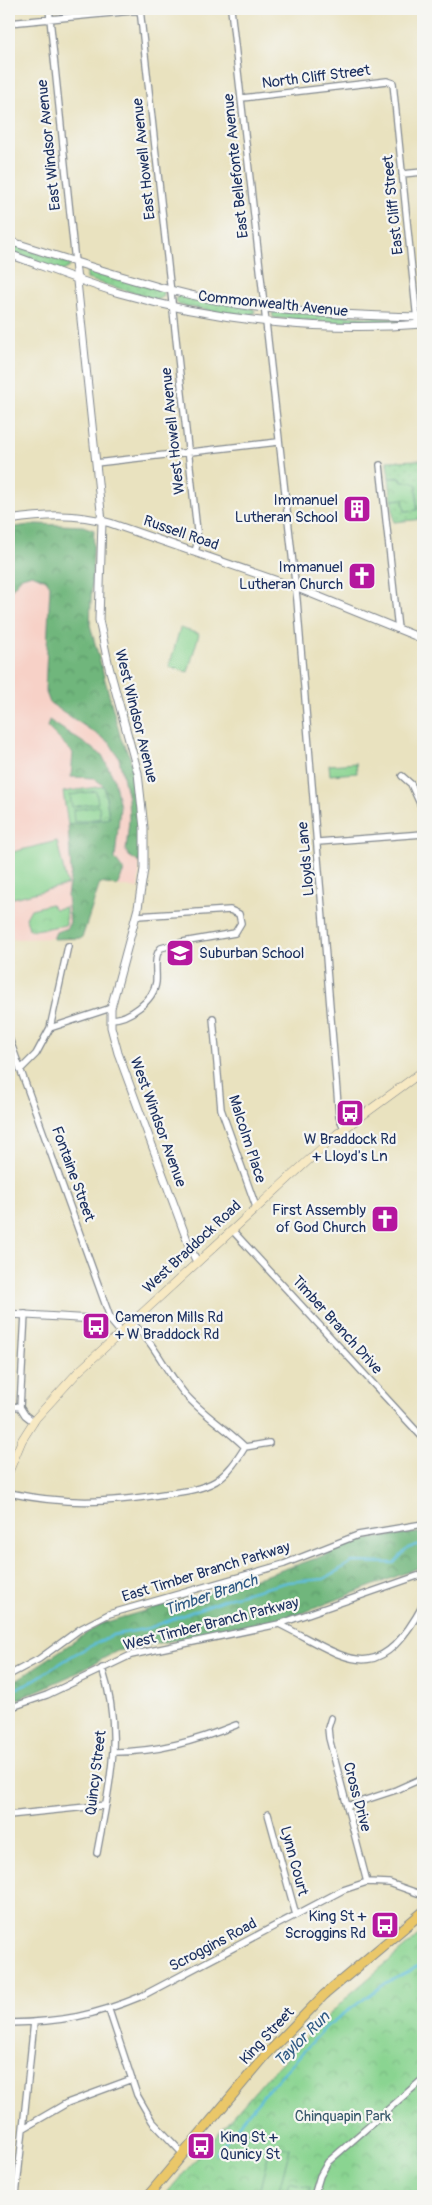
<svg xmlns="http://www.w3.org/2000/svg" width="432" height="2205" viewBox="0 0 432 2205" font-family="Pangolin,sans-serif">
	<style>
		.built { fill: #f7d1c7 }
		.grass { fill: url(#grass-dots); stroke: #528278 }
		.forest { fill: url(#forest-crowns); stroke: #45726c }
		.park { fill: url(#park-crowns); stroke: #528278 }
		.pitch { fill: #8ad491; stroke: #528278 }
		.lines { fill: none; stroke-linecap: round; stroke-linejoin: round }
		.stream { stroke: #5ebedc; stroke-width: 2.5 }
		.minor-casing { stroke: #82888e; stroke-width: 8 }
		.tertiary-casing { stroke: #82888e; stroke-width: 9 }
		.secondary-casing { stroke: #82888e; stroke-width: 9 }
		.primary-casing { stroke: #82888e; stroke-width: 11 }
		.minor { stroke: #fff; stroke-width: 5.5 }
		.tertiary { stroke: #fff; stroke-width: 7 }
		.secondary { stroke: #f7e9c3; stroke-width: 8 }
		.primary { stroke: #eac769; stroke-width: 9 }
		.labels { text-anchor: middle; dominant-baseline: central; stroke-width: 4.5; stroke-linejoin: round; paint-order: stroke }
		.street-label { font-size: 15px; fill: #1b2f5e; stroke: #f6f6f2 }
		.poi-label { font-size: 15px; fill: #1b2f5e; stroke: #f6f6f2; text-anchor: end }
		.park-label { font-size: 15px; fill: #37586b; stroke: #f6f6f2 }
		.water-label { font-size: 16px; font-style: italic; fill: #2f5a84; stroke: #f6f6f2 }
	</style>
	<defs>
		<pattern id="grass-dots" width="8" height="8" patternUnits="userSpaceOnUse" patternTransform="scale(1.25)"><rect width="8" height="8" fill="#8ad491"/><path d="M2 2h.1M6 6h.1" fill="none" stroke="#76b67f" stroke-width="1.8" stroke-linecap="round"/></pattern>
		<pattern id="forest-crowns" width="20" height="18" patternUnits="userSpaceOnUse" patternTransform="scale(1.25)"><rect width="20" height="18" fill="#6fb67b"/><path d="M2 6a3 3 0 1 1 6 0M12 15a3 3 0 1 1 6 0" fill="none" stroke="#5a9468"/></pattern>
		<pattern id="park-crowns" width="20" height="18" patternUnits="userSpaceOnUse" patternTransform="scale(1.25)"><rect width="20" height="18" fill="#8ad491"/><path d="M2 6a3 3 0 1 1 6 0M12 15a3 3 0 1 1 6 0" fill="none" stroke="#76b67f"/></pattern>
	</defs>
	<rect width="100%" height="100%" fill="#f6f6f2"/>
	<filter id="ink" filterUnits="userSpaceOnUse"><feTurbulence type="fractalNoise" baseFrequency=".02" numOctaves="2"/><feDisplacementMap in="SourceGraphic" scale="10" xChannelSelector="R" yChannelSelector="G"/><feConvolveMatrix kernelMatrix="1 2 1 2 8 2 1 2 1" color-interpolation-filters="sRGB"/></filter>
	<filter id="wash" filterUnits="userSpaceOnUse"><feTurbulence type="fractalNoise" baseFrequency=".0096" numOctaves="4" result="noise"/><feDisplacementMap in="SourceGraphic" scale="20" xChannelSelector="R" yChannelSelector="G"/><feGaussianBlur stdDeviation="1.12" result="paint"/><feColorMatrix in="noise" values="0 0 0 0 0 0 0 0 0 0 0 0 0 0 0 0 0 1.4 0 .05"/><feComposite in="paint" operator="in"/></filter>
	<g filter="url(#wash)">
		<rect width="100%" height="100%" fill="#e9e2bf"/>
		<path class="built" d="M 36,524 L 83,526 L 94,530 L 90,625 L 121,739 L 130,757 L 141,843 L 138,889 L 100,883 L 82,938 L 13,939 L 9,929 L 9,528 Z"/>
		<path class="grass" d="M 9,243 L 69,263 L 70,267 L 63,271 L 9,251 Z
			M 87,267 L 163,291 L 164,296 L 158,300 L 87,279 Z
			M 179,295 L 254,309 L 255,313 L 251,315 L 222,313 L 179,305 L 175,300 Z
			M 274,311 L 409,320 L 409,321 L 343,323 L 274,318 L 272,315 Z
			M 423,460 L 423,519 L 394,522 L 392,500 L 404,499 L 417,510 L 416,494 L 402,482 L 401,478 L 389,478 L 387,461 Z"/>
		<path class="forest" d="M 36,524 L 83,526 L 94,530 L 90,625 L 121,739 L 130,757 L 139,804 L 141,843 L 140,863 L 129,856 L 126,851 L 129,820 L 128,799 L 119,758 L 110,743 L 50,703 L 45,690 L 50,586 L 46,580 L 32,574 L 22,577 L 9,592 L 9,528 Z
			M 49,720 L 102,755 L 114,779 L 120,807 L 115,859 L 124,871 L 117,886 L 100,883 L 82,938 L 53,939 L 56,932 L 67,928 L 70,922 L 67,896 L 71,872 L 68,825 L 109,818 L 104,786 L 94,778 L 71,777 L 73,753 L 47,727 Z
			M 423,1532 L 423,1566 L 287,1619 L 117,1651 L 79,1672 L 21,1698 L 9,1700 L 9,1680 L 18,1679 L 100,1624 L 270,1574 L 317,1558 L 361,1540 Z"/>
		<path class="park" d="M 389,478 L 400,478 L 402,482 L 412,482 L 417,485 L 417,510 L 405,511 L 403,499 L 392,500 Z
			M 104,786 L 109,818 L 68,825 L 63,792 Z
			M 51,904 L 55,909 L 66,907 L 66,925 L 35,930 L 29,929 L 26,918 L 31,909 Z
			M 423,1932 L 423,2196 L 164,2196 L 271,2073 L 349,1995 Z"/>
		<path class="pitch" d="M 180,628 L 199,634 L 188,672 L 169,667 Z
			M 356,763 L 357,773 L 330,775 L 329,765 Z
			M 96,791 L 98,803 L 72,807 L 70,795 Z
			M 99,806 L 100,818 L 74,822 L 73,810 Z
			M 57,841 L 67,885 L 9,899 L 9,853 Z
			M 271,2144 L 290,2149 L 277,2196 L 258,2196 Z
			M 289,2182 L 310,2187 L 307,2196 L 285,2196 Z"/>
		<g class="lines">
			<path class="stream" d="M 9,1691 L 26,1685 L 75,1654 L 113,1635 L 149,1628 L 231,1597 L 288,1582 L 324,1579 L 352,1562 L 394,1563 L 408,1548 L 423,1543
				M 216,2153 L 264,2094 L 327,2026 L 386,1983 L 423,1964"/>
		</g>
	</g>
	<g filter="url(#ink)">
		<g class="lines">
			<defs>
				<path id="minor" d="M 49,9 L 75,262
					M 140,9 L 198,540 L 195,552
					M 231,9 L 297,600 L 339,1117 L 344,1128
					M 9,23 L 153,9
					M 242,98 L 387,81 L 393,83 L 417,320
					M 402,174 L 423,172
					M 96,463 L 278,442
					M 380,465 L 398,629
					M 9,499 L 11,519
					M 402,776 L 411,784 L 423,810
					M 318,842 L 423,834
					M 213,1018 L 221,1109 L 256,1207
					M 111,1019 C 128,1019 154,1001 156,982 C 157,972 153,956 161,948 L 183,942 L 235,933 L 241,923 L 239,914 L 230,910 L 137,916
					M 50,1028 L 68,946
					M 9,1038 L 111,1320
					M 20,1070 L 36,1054 L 50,1028 L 111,1008
					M 232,1230 L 423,1438
					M 25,1314 L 20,1407 L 25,1415 L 34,1422
					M 131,1322 C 154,1342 165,1370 184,1393 C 202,1414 226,1428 245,1447 L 269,1443
					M 9,1406 L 20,1407
					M 9,1493 C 66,1505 107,1503 164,1494 C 181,1492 201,1490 216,1481 C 229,1472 237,1460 245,1447
					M 279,1624 C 348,1658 376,1691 423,1605
					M 9,1675 L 39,1659 L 80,1629 L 109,1614 L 284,1564 L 358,1535 L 423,1524
					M 9,1708 L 47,1695 L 131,1655 L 279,1624 L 423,1574
					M 331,1718 L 328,1728 L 329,1738 L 367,1882
					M 114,1752 C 158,1752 196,1741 236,1725
					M 347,1806 L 396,1790 L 423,1778
					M 268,1814 L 296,1915
					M 9,1815 L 106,1805
					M 97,1853 C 109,1786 124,1735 102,1668
					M 109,2010 L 137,2095 L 152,2121 L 183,2154
					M 9,2023 C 61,2022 94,2016 142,1996 L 343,1890 L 367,1882 L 389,1883 L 423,1895
					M 24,2128 L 67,2103 L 132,2079
					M 16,2196 L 34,2022
					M 314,2196 L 320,2176 L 328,2162 L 423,2079"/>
				<path id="tertiary" d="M 9,241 C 93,267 177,298 265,308 C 317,314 370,316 423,317
					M 9,254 C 45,267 82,282 119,293 C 216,321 323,332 423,324
					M 75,262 L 102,521 L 99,620 L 109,667 L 138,773 L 144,828 L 144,869 L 138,908 L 111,1008 L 111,1027 L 118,1053 L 190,1248 L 197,1262
					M 9,520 C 44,515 75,513 110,523 L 295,587 L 423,639
					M 9,1314 L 111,1320 L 121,1332"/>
				<path id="secondary" d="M 9,1471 L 22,1440 L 36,1418 L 78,1372 L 337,1134 L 423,1071"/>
				<path id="primary" d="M 148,2196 L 266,2055 L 324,1995 L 423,1912"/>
			</defs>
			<use href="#minor" class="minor-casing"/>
			<use href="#tertiary" class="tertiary-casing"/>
			<use href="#secondary" class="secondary-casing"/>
			<use href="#primary" class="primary-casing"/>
			<use href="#minor" class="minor"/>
			<use href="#tertiary" class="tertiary"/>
			<use href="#secondary" class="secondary"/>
			<use href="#primary" class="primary"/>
		</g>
	</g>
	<defs>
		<symbol id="building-square" viewBox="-11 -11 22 22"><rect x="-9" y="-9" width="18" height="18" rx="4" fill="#b5179e" stroke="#f6f6f2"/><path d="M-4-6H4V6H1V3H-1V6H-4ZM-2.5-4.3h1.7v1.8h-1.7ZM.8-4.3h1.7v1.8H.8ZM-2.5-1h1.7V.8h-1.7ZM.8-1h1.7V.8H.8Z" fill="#fff"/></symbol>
		<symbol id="church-square" viewBox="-11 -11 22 22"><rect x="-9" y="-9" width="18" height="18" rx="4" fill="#b5179e" stroke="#f6f6f2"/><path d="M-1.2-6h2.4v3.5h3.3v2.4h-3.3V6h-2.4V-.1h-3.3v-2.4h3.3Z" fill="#fff"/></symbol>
		<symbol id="school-square" viewBox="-11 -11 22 22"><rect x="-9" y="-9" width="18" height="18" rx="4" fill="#b5179e" stroke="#f6f6f2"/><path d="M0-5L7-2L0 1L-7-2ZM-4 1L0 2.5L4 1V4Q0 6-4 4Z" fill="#fff"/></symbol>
		<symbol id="bus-square" viewBox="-11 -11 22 22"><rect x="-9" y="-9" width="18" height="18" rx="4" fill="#b5179e" stroke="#f6f6f2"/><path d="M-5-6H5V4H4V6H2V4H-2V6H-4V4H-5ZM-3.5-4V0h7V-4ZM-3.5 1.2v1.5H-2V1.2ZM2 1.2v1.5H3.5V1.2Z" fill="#fff"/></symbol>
	</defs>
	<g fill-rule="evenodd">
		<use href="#building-square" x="341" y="493" width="32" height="32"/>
		<use href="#church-square" x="346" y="560" width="32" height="32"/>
		<use href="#school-square" x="164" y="937" width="32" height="32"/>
		<use href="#bus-square" x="334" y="1097" width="32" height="32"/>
		<use href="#church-square" x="369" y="1203" width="32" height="32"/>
		<use href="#bus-square" x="80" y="1310" width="32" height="32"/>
		<use href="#bus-square" x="369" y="1909" width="32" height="32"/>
		<use href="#bus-square" x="185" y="2130" width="32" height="32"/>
	</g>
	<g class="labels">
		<g class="street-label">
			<text transform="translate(316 77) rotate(-7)">North Cliff Street</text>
			<text transform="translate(49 145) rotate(-96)">East Windsor Avenue</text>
			<text transform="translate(144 159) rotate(-96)">East Howell Avenue</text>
			<text transform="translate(236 166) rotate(-96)">East Bellefonte Avenue</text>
			<text transform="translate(393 205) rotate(-96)">East Cliff Street</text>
			<text transform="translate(273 304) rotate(6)">Commonwealth Avenue</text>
			<text transform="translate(173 431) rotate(-96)">West Howell Avenue</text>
			<text transform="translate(181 533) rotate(19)">Russell Road</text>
			<text transform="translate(136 716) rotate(76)">West Windsor Avenue</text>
			<text transform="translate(306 859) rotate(-95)">Lloyds Lane</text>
			<text transform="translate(158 1122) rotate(70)">West Windsor Avenue</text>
			<text transform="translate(247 1139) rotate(72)">Malcolm Place</text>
			<text transform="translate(73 1174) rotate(70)">Fontaine Street</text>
			<text transform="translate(192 1247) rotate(-43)">West Braddock Road</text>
			<text transform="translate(337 1325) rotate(48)">Timber Branch Drive</text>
			<text transform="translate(206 1572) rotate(-17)">East Timber Branch Parkway</text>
			<text transform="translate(211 1624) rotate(-14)">West Timber Branch Parkway</text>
			<text transform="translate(96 1773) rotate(-83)">Quincy Street</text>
			<text transform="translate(357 1797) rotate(75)">Cross Drive</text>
			<text transform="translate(294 1861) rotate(75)">Lynn Court</text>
			<text transform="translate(213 1945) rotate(-28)">Scroggins Road</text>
			<text transform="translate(267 2036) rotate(-47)">King Street</text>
		</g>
		<g class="poi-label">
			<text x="338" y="500">Immanuel<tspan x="338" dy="17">Lutheran School</tspan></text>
			<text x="343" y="567">Immanuel<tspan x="343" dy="17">Lutheran Church</tspan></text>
			<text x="199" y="953" text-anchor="start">Suburban School</text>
			<text x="350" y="1139" text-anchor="middle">W Braddock Rd<tspan x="350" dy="17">+ Lloyd's Ln</tspan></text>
			<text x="366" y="1210">First Assembly<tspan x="366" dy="17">of God Church</tspan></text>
			<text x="115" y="1317" text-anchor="start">Cameron Mills Rd<tspan x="115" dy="17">+ W Braddock Rd</tspan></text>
			<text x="366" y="1916">King St +<tspan x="366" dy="17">Scroggins Rd</tspan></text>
			<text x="220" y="2137" text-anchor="start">King St +<tspan x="220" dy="17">Qunicy St</tspan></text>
		</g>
		<g class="park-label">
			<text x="343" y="2116">Chinquapin Park</text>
		</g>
		<g class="water-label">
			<text transform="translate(211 1595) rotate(-19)">Timber Branch</text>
			<text transform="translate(302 2039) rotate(-45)">Taylor Run</text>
		</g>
	</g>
	<rect width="432" height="2205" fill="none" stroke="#f6f6f2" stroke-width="30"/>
</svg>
